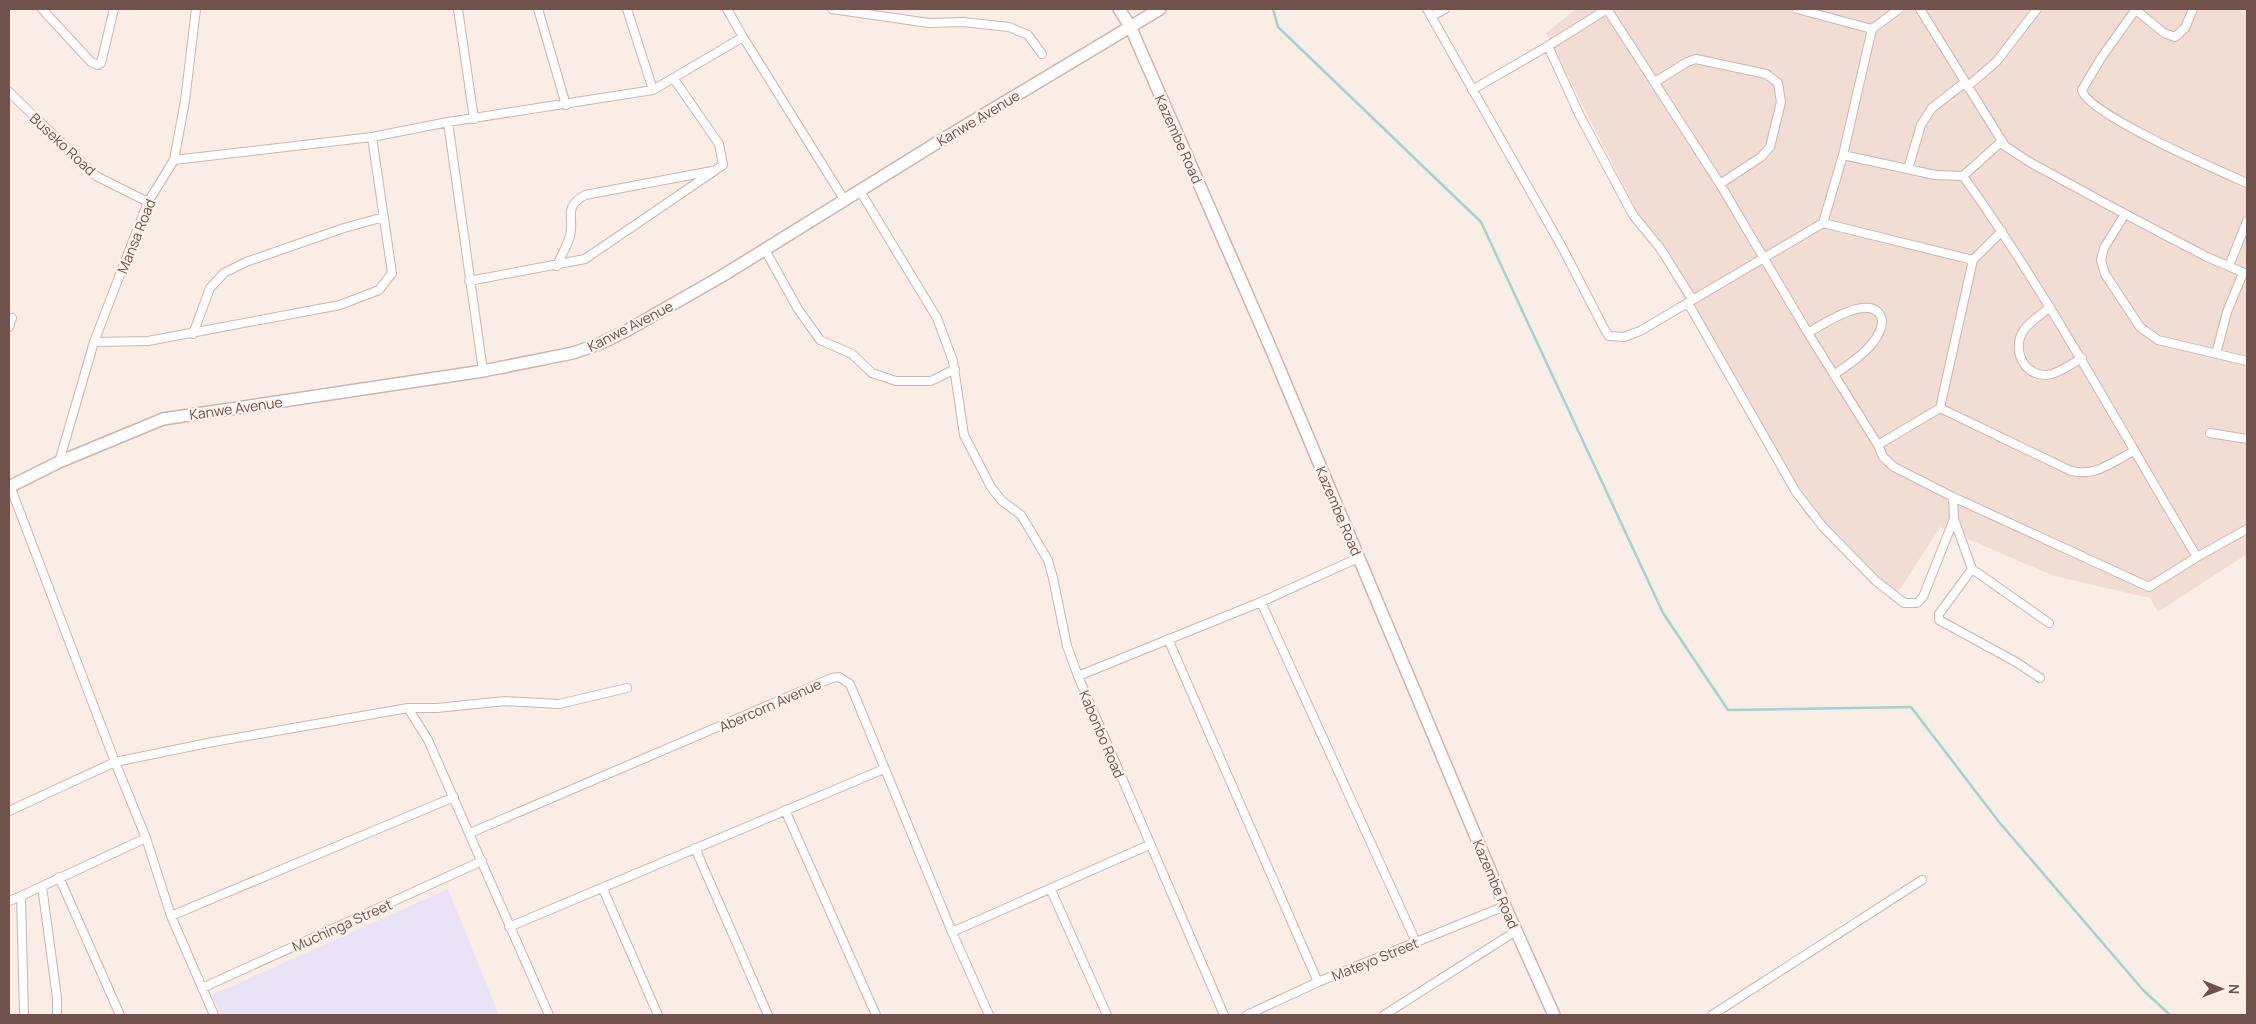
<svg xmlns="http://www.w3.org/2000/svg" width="2256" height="1024" viewBox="0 0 2256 1024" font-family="Manrope,sans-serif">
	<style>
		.residential { fill: #f1ddd4 }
		.education { fill: #eae2f6 }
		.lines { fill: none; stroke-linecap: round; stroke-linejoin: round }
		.stream { stroke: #a2d3cf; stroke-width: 2.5 }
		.minor-casing { stroke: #cdb5af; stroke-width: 10 }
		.secondary-casing { stroke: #cfb4ad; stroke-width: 14 }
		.minor { stroke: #fff; stroke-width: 8 }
		.secondary { stroke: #fff; stroke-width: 11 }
		.labels { text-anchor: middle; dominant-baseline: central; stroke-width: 4.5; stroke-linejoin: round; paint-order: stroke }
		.street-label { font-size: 14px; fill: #71514c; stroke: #fdf2eb }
	</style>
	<rect width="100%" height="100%" fill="#faede5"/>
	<path class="residential" d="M 1576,9 L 2247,9 L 2247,554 L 2158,612 L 2150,598 L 2054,576 L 1940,527 L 1897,594 L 1806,515 L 1654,245 L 1546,33 Z"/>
	<path class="education" d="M 448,889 L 499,1015 L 222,1015 L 212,995 Z"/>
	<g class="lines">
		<path class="stream" d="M 1273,9 L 1278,27 L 1481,222 L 1663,613 L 1728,710 L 1911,707 L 1999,822 L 2143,990 L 2170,1015"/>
		<defs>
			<path id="minor" d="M 42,9 L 91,62 L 98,65 L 101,63 L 114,9
				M 458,9 L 474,119
				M 538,9 L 566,105
				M 627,9 L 653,90
				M 727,9 L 743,37
				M 832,9 L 929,23 L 963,22 L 1009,27 L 1028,35 L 1042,54
				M 1427,9 L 1563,249 L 1606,332 L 1609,336 L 1624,337 L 1640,331 L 1823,223 L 1843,155 L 1872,29 L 1899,9
				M 1607,9 L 1720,184 L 1808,333 L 1878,445 L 1883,457 L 1894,467 L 1953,497 L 2149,587 L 2197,557 L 2247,529
				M 1797,9 L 1872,29
				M 1920,9 L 2005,146 L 2031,163 L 2125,214 L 2207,257 L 2247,274
				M 2136,9 L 2101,58 L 2082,90 C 2085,113 2222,172 2247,183
				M 2136,10 L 2164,33 L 2175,37 L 2185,28 L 2193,9
				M 1432,16 L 1445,9
				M 1548,46 L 1579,114 L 1633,215 L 1660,248 L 1692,299
				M 1655,82 L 1687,62 L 1696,59 L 1766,74 L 1778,83 L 1781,102 L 1770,147 L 1761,157 L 1720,184
				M 1967,87 L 1997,61 L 2037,9
				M 1472,90 L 1548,46 L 1607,9
				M 9,92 L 96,176 L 148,202
				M 448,122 L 483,371
				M 2001,142 L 1963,176 C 2050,297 2120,429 2197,557
				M 1843,155 L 1935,175 L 1963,176
				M 174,160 L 372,137 L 448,122 L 653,90 L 743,37 L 845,201
				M 1908,169 L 1921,125 L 1932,108 L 1964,83
				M 860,191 L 937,318 L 953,361 L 964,435 L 991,487 L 1002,501 L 1021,515 L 1048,560 L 1053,578 L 1067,646 L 1078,676
				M 2125,214 L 2104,248 L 2101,260 L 2105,274 L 2140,327 L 2158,340 L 2247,361
				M 1823,223 L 1973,260
				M 765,250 L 798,309 L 820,340 L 852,354 L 872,373 L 896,381 L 931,381 L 955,369
				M 557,266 C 561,256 567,246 570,236 C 575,217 562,208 585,195 L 712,171
				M 2229,266 L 2247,221
				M 469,281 L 585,259 L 723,165 L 719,144 L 674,79
				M 1688,303 L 1796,492 L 1823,527 L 1876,581 L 1904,603 L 1917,603 L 1923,597 L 1954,519
				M 2050,307 C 2042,314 2030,321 2024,330 C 2011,348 2023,376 2047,375 C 2058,374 2071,364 2082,358
				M 9,327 L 12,318
				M 1808,333 C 1821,325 1871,292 1881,317 C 1885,326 1876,339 1871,345 C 1861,357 1846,366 1834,375
				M 193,334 L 210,288 L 224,273 L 246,262 L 344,228 L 384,217
				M 94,342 L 148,341 L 340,305 L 379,290 L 392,273 L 372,137
				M 2216,354 L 2227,312 L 2243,273
				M 1940,408 L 2071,471 C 2096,477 2112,462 2134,451
				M 2210,433 L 2247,439
				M 1878,445 L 1940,408 L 1973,260 L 2002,231
				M 59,462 L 94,342 L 148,202 L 174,160 L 185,101 L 196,9
				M 10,486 L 115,762 L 146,838 L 171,916 L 214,1015
				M 1953,497 L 1954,519 L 1972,569 L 2049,623
				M 1972,569 L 1939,614 L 1939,620 L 2016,662 L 2040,678
				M 1261,602 L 1416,942
				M 1168,639 L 1318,982
				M 408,708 L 437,708 L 505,701 L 559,704 L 627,688
				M 785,810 L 876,1015
				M 9,811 L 115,762 L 213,742 L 408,708 L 428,740 L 549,1015
				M 470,833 L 832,678 L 839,677 L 850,684 L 952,932
				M 695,848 L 768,1015
				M 59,877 L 120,1015
				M 42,886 L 57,998 L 57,1015
				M 603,889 L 658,1015
				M 1051,890 L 1107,1015
				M 9,901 L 21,896
				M 171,916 L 454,797
				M 509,927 L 884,769
				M 202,988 L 482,861
				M 24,1015 L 21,896 L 146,838
				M 989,1015 L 952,932 L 1149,845
				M 1224,1015 L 1078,676 L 1261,602 L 1358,558
				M 1247,1015 L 1318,982 L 1505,906
				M 1384,1015 L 1516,931
				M 1712,1015 L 1922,880"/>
			<path id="secondary" d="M 1119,9 L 1130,26 L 1269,344 L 1505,906 L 1554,1015
				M 9,487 L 59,462 L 163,419 L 483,371 L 573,353 L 599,344 L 626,331 L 722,276 L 935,144 L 1160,9"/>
		</defs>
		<use href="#minor" class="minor-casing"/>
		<use href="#secondary" class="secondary-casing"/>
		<use href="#minor" class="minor"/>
		<use href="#secondary" class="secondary"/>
	</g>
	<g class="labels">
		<g class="street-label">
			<text transform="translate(978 118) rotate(-31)">Kanwe Avenue</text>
			<text transform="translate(1179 139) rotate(66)">Kazembe Road</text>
			<text transform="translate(63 144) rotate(43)">Buseko Road</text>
			<text transform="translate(136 236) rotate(-68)">Mansa Road</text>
			<text transform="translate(630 326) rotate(-27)">Kanwe Avenue</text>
			<text transform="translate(236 408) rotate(-8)">Kanwe Avenue</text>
			<text transform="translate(1339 511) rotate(67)">Kazembe Road</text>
			<text transform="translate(770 705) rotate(-24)">Abercorn Avenue</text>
			<text transform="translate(1102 734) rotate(67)">Kabonbo Road</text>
			<text transform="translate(1496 884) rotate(67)">Kazembe Road</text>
			<text transform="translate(342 925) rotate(-24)">Muchinga Street</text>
			<text transform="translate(1375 959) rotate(-22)">Mateyo Street</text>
		</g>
	</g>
	<rect width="2256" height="1024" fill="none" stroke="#71514c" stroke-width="20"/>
	<g transform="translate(2221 989) rotate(91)" stroke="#fdf2eb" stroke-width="4" paint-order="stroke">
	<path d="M0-4L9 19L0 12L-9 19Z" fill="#71514c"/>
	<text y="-8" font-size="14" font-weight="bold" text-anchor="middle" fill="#71514c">N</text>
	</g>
</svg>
